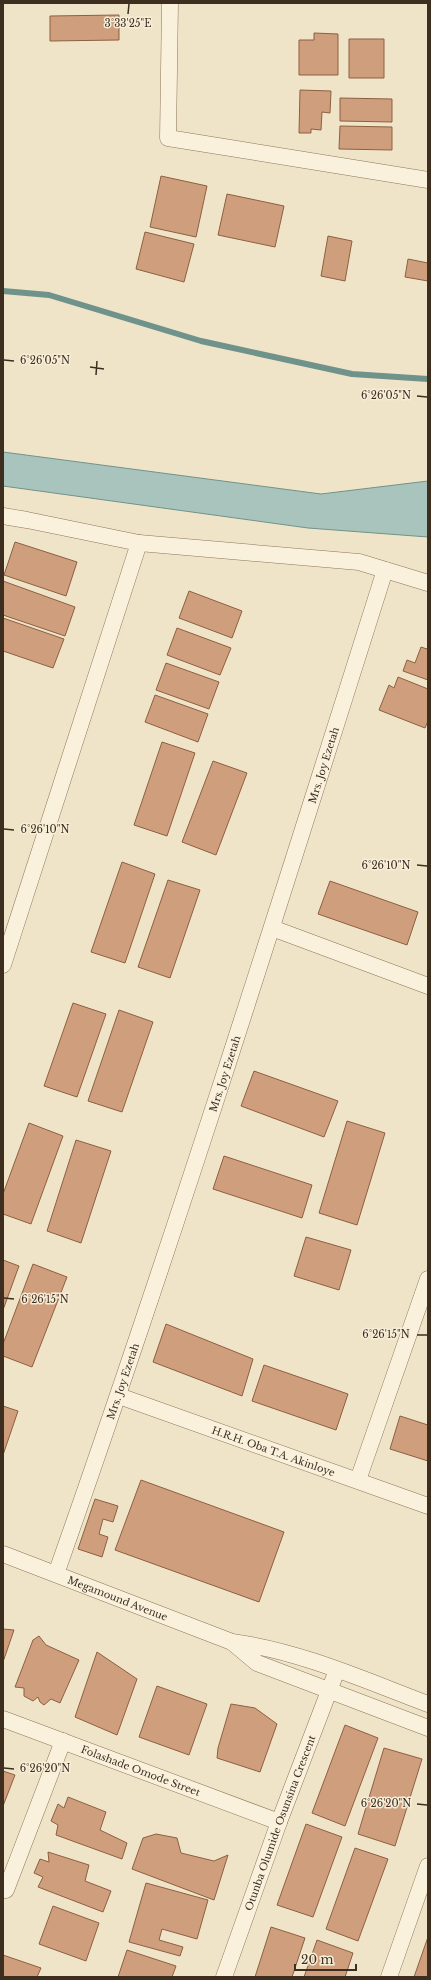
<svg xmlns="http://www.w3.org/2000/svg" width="431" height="1980" viewBox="0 0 431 1980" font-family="'Libre Baskerville',serif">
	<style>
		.water { fill: #a9c4bc; stroke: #6f938a }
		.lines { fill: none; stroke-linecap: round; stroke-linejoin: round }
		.stream { stroke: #6f938a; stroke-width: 6 }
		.building { fill: #cf9f7d; stroke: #8d5f41 }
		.minor-casing { stroke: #8d765c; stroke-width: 17 }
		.minor { stroke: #faf1dc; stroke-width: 16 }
		.ticks { fill: none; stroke: #3d2e20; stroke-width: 1.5 }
		.labels { text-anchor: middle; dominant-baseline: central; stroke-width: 3; stroke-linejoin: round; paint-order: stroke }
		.street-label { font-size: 10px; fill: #3d2e20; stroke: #f7eed8 }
		.ticks-label { font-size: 10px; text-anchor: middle; fill: #3d2e20; stroke: #f7eed8; stroke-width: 3; stroke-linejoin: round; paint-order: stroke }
	</style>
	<rect width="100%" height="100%" fill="#f0e4c8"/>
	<path class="water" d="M 3,452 L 321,494 L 428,481 L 428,537 L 308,528 L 3,486 Z"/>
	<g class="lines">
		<path class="stream" d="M 3,291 L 49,295 L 201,341 L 352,374 L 428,379"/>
	</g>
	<path class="building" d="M 119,15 L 119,40 L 50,41 L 50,16 Z
		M 314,33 L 338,34 L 338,75 L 299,75 L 299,40 L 314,40 Z
		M 349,39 L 384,39 L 384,78 L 349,78 Z
		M 300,90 L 331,91 L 330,113 L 322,112 L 321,130 L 311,129 L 311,133 L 299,133 Z
		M 340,98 L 392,99 L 392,122 L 340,121 Z
		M 340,126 L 392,127 L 392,150 L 339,149 Z
		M 161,176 L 207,186 L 196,237 L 150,227 Z
		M 227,194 L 284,206 L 275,247 L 218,235 Z
		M 145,232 L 194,244 L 184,282 L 136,269 Z
		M 328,236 L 352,241 L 345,281 L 321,276 Z
		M 408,259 L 428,263 L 428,281 L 405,277 Z
		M 15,542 L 77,562 L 66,596 L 4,575 Z
		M 3,581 L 75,607 L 65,636 L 3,615 Z
		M 189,591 L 242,611 L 232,638 L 179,618 Z
		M 3,618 L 64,639 L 53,668 L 3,651 Z
		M 177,628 L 231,648 L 220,675 L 167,655 Z
		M 428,646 L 428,680 L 403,671 L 407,660 L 415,663 L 421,647 L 427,649 Z
		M 166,663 L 219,682 L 209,709 L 156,690 Z
		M 398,677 L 428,689 L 428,721 L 425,728 L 379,710 L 389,685 L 394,688 Z
		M 155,695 L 208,714 L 198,742 L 145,722 Z
		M 162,742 L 195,753 L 167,836 L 134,825 Z
		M 213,761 L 247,773 L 216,855 L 182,842 Z
		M 122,862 L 155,874 L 125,963 L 91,952 Z
		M 168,880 L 200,890 L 170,978 L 138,967 Z
		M 330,881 L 418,912 L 407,945 L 318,914 Z
		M 73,1003 L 106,1014 L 77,1097 L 44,1086 Z
		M 119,1010 L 153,1022 L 122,1112 L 88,1101 Z
		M 254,1071 L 338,1101 L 324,1137 L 241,1106 Z
		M 347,1121 L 385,1133 L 357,1225 L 319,1213 Z
		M 29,1123 L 63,1136 L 31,1224 L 3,1214 L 3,1194 Z
		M 76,1140 L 111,1151 L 81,1243 L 47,1231 Z
		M 224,1156 L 312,1185 L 302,1218 L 213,1189 Z
		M 306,1237 L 351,1250 L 339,1290 L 294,1276 Z
		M 3,1260 L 19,1266 L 3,1310 Z
		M 33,1264 L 67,1277 L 32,1367 L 3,1356 L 3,1344 Z
		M 166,1324 L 253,1359 L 242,1396 L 153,1362 Z
		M 264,1365 L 348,1394 L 336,1430 L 252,1401 Z
		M 3,1406 L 18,1411 L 3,1455 Z
		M 400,1416 L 428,1425 L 428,1461 L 390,1449 Z
		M 141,1480 L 284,1532 L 259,1602 L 115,1550 Z
		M 95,1499 L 118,1506 L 113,1522 L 103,1519 L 99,1534 L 108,1537 L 102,1557 L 78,1549 Z
		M 3,1629 L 14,1630 L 3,1662 Z
		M 39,1636 L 46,1645 L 79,1660 L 60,1703 L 51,1699 L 44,1705 L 40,1702 L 38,1697 L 33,1701 L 24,1696 L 24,1688 L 15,1687 L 33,1640 Z
		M 97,1652 L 137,1679 L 117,1735 L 75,1717 Z
		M 157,1686 L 207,1704 L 189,1755 L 139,1737 Z
		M 231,1704 L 255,1708 L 277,1724 L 260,1772 L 217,1758 L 218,1748 Z
		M 345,1725 L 378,1738 L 345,1826 L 312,1813 Z
		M 384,1748 L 422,1759 L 395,1846 L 358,1834 Z
		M 3,1771 L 15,1775 L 3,1806 Z
		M 68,1797 L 106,1812 L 100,1830 L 127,1843 L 122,1859 L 56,1835 L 58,1825 L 51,1821 L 58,1804 L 64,1808 Z
		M 306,1824 L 342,1837 L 313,1917 L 277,1905 Z
		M 156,1834 L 177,1838 L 181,1853 L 214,1861 L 228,1855 L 214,1900 L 132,1869 L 143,1838 Z
		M 355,1848 L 388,1859 L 358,1941 L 326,1929 Z
		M 48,1852 L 89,1865 L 85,1881 L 111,1891 L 103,1912 L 38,1887 L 43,1877 L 34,1873 L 40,1859 L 49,1862 Z
		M 146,1883 L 208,1900 L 197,1939 L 162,1929 L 159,1940 L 183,1947 L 180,1956 L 129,1942 Z
		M 53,1906 L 99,1923 L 86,1961 L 39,1944 Z
		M 271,1927 L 305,1938 L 292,1977 L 255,1977 Z
		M 428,1937 L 428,1977 L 414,1977 Z
		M 317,1940 L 353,1953 L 345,1977 L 304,1977 Z
		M 127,1950 L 176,1966 L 172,1977 L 118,1977 Z
		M 3,1955 L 41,1968 L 37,1977 L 3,1977 Z"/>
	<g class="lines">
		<defs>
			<g id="minor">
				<path d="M 170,3 L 168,138 L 428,180"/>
				<path d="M 3,516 L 27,520 L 139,543 L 359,562 L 428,583"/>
				<path d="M 272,928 L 428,986"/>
				<path d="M 3,965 L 139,543"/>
				<path id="s1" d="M 119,1396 L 428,1506"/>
				<path d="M 358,1480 L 428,1279"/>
				<path id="s2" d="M 3,1554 L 232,1642 C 300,1651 364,1680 428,1704"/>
				<path id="s3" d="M 56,1574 C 173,1242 279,906 385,570"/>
				<path d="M 232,1642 L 257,1663 L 428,1728"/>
				<path id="s4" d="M 3,1719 L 279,1822"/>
				<path d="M 6,1890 L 63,1741"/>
				<path id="s5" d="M 224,1977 L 279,1822 L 337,1670"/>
				<path d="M 389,1977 L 428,1866"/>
			</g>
		</defs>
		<use href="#minor" class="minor-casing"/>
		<use href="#minor" class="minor"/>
	</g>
	<path class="ticks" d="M 128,14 L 129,4M 4,360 L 14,361M 90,367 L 104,369M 96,375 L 97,361M 417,396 L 427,397M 4,829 L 14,830M 417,865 L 427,866M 4,1298 L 14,1299M 417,1335 L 427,1335M 4,1768 L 14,1769M 417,1804 L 427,1805"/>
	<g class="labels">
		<g class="street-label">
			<text stroke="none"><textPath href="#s3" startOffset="852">Mrs. Joy Ezetah</textPath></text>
			<text stroke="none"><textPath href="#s3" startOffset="528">Mrs. Joy Ezetah</textPath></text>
			<text stroke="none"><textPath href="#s3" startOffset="204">Mrs. Joy Ezetah</textPath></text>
			<text stroke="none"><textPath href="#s1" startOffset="164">H.R.H. Oba T.A. Akinloye</textPath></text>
			<text stroke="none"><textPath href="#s2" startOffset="123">Megamound Avenue</textPath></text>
			<text stroke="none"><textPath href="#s4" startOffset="147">Folashade Omode Street</textPath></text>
			<text stroke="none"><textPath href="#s5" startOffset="164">Otunba Olumide Osunsina Crescent</textPath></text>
		</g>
	</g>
	<g class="ticks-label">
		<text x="128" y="27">3°33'25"E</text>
		<text x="45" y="364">6°26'05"N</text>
		<text x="386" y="399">6°26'05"N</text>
		<text x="45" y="833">6°26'10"N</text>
		<text x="386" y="869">6°26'10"N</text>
		<text x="45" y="1303">6°26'15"N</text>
		<text x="386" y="1338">6°26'15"N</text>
		<text x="45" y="1772">6°26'20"N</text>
		<text x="386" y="1807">6°26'20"N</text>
	</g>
	<rect width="431" height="1980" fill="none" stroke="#3d2e20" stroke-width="8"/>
	<path d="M295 1964v6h61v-6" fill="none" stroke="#3d2e20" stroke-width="2"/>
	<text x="301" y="1964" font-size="12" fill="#3d2e20" stroke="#f7eed8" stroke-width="3" paint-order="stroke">20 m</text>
</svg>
